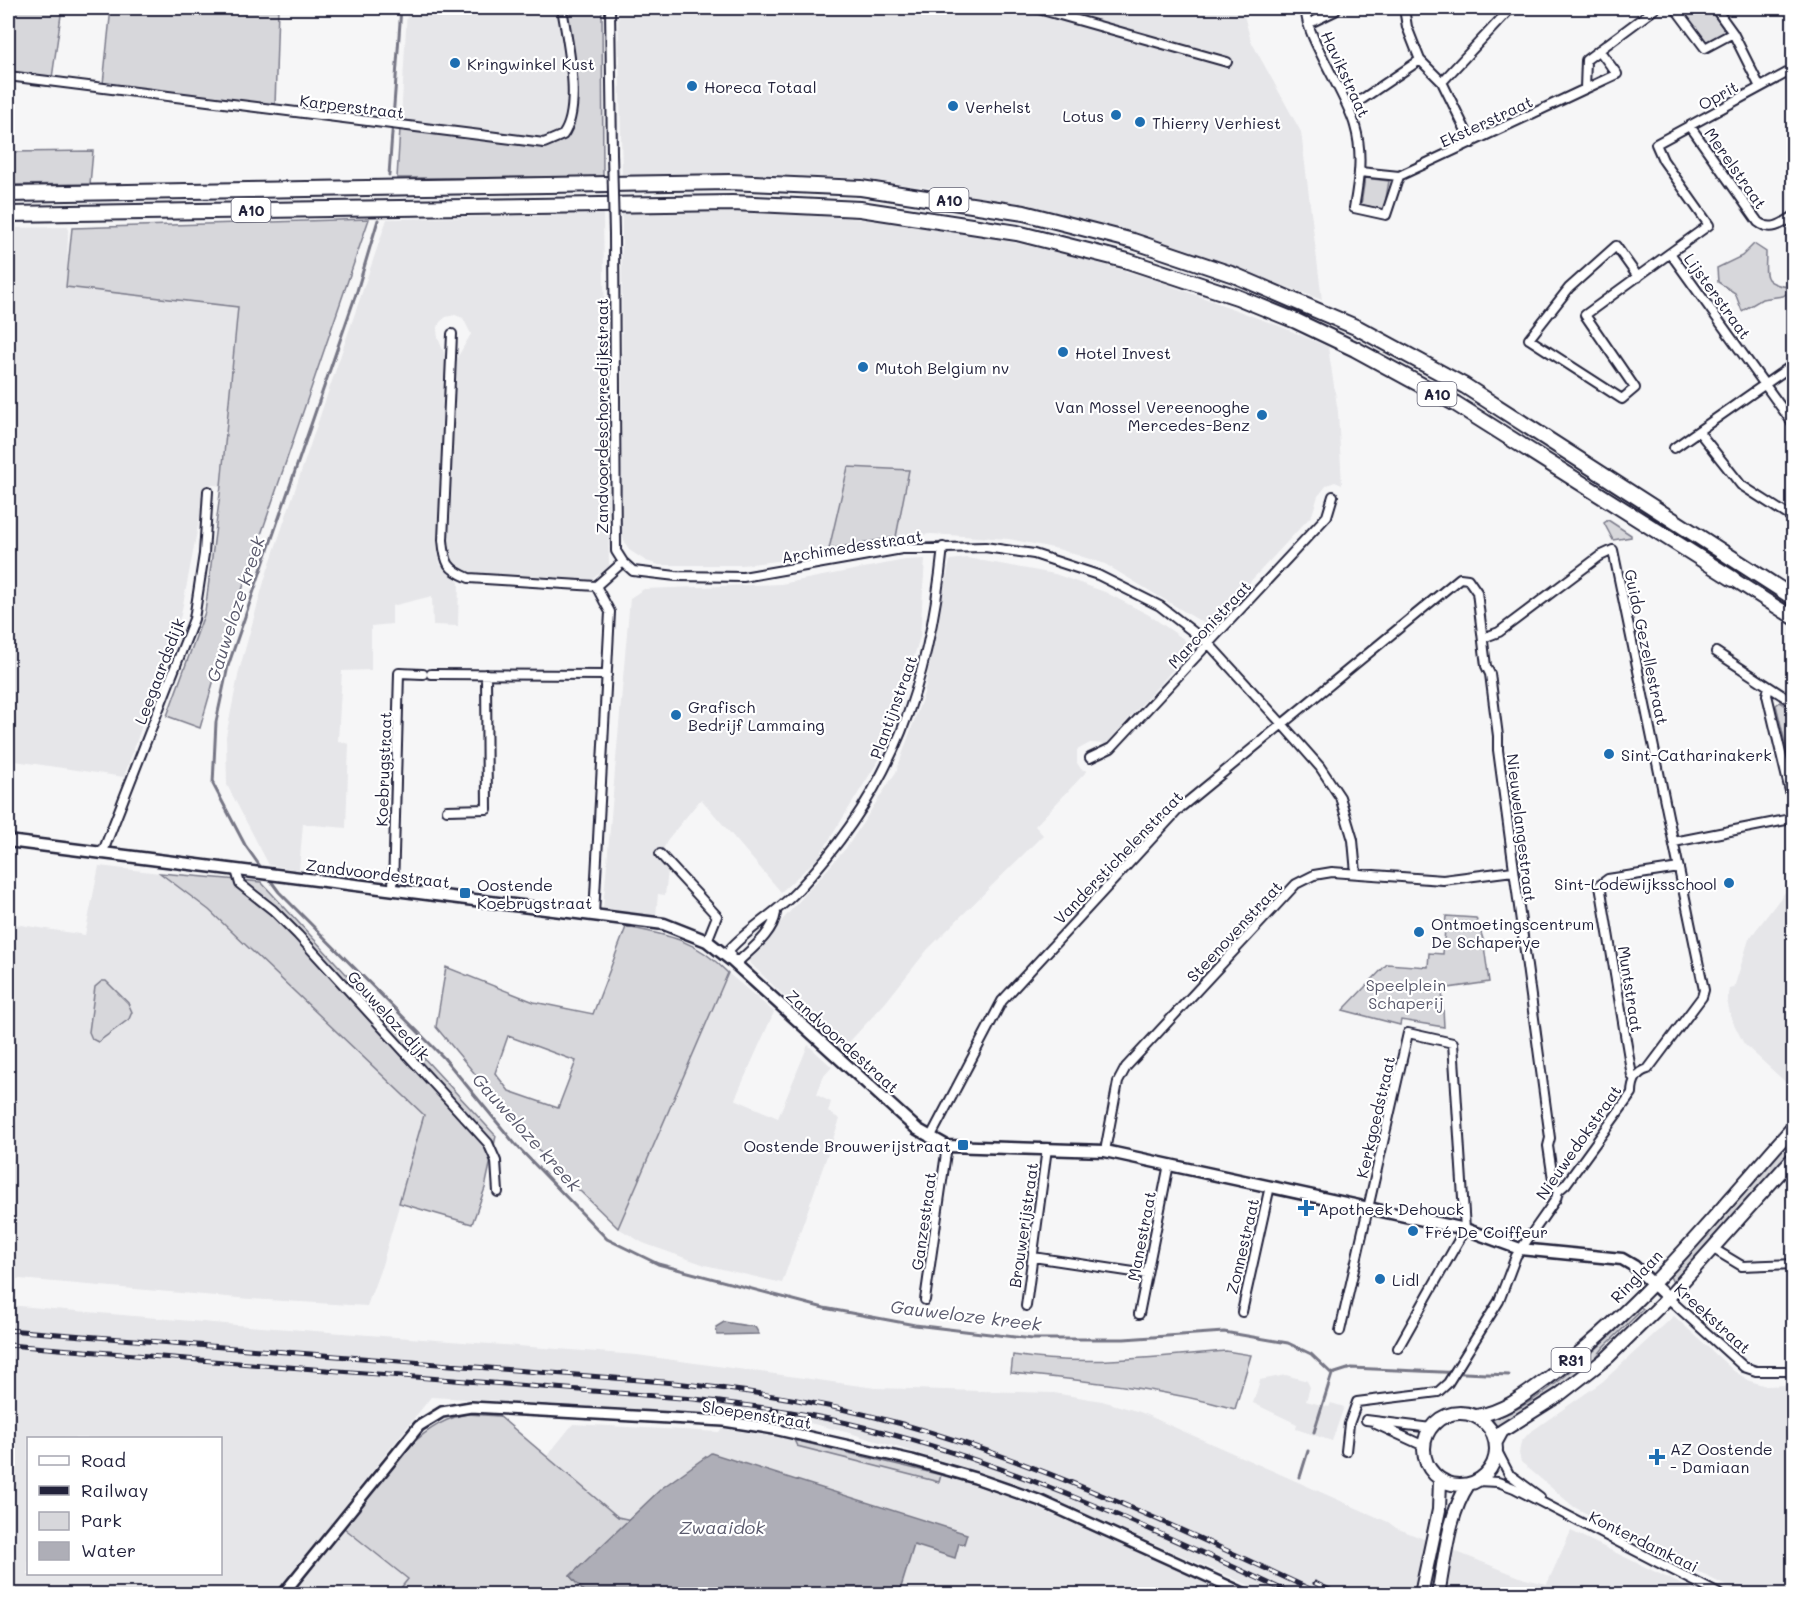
<svg xmlns="http://www.w3.org/2000/svg" width="1801" height="1602" viewBox="0 0 1801 1602" font-family="Mali,sans-serif">
	<style>
		.built { fill: #e6e6e9; fill-rule: evenodd }
		.green { fill: #d7d7db; stroke: #7c7c8b; stroke-width: 1.5; fill-rule: evenodd }
		.water { fill: #aeaeb7; stroke: #767685; stroke-width: 1.5 }
		.lines { fill: none; stroke-linecap: round; stroke-linejoin: round }
		.stream { stroke: #767685; stroke-width: 3 }
		.minor-casing { stroke: #22223b; stroke-width: 12 }
		.tertiary-casing { stroke: #22223b; stroke-width: 14 }
		.secondary-casing { stroke: #22223b; stroke-width: 15 }
		.primary-casing { stroke: #22223b; stroke-width: 16 }
		.motorway-casing { stroke: #22223b; stroke-width: 18 }
		.minor { stroke: #fff; stroke-width: 8 }
		.tertiary { stroke: #fff; stroke-width: 9 }
		.secondary { stroke: #fff; stroke-width: 10 }
		.primary { stroke: #fff; stroke-width: 12 }
		.motorway { stroke: #fff; stroke-width: 14 }
		.rail-casing { stroke: #22223b; stroke-width: 5 }
		.rail { stroke: #fff; stroke-width: 3; stroke-dasharray: 9; stroke-linecap: butt }
		.minor-bridge-casing { stroke: #22223b; stroke-width: 12; stroke-linecap: butt }
		.minor-bridge { stroke: #fff; stroke-width: 8 }
		.poi-dot { fill: #1f6fb2; stroke: #fff; stroke-width: 2 }
		.labels { text-anchor: middle; dominant-baseline: central; stroke-width: 4.5; stroke-linejoin: round; paint-order: stroke }
		.shield { fill: #fff; stroke: #646476; stroke-width: 1.5 }
		.shield-label { font-size: 15px; font-weight: bold; fill: #22223b }
		.poi-label { font-size: 16px; fill: #22223b; stroke: #fff; text-anchor: start }
		.street-label { font-size: 16px; fill: #22223b; stroke: #fff }
		.park-label { font-size: 16px; fill: #58586b; stroke: #fff }
		.water-label { font-size: 18px; font-style: italic; fill: #5a5a6d; stroke: #fff }
	</style>
	<rect width="100%" height="100%" fill="#f6f6f7"/>
	<filter id="ink" filterUnits="userSpaceOnUse"><feTurbulence type="fractalNoise" baseFrequency=".0167" numOctaves="2"/><feDisplacementMap in="SourceGraphic" scale="12" xChannelSelector="R" yChannelSelector="G"/><feConvolveMatrix kernelMatrix="1 2 1 2 8 2 1 2 1" color-interpolation-filters="sRGB"/></filter>
	<g filter="url(#ink)">
		<path class="built" d="M 407,8 L 559,8 L 567,75 L 568,111 L 560,133 L 550,138 L 536,140 L 401,121 Z
			M 618,8 L 1242,8 L 1251,41 L 1301,132 L 1322,300 L 1186,249 L 1107,225 L 946,190 L 852,178 L 739,173 L 622,176 Z
			M 726,212 L 810,215 L 896,222 L 965,232 L 1067,254 L 1153,279 L 1282,327 L 1328,347 L 1338,412 L 1342,485 L 1335,482 L 1327,485 L 1318,496 L 1312,515 L 1211,624 L 1205,624 L 1105,564 L 1058,549 L 1009,539 L 931,534 L 899,537 L 787,560 L 742,565 L 659,565 L 646,561 L 629,550 L 622,536 L 622,213 Z
			M 603,214 L 609,566 L 590,581 L 470,574 L 456,566 L 450,558 L 448,538 L 457,358 L 471,334 L 463,318 L 455,315 L 446,317 L 440,322 L 437,330 L 438,338 L 446,358 L 437,543 L 440,564 L 459,582 L 458,626 L 433,625 L 432,596 L 392,606 L 392,624 L 371,626 L 371,670 L 342,671 L 338,741 L 349,744 L 346,828 L 303,824 L 299,870 L 269,865 L 227,785 L 226,736 L 239,671 L 265,578 L 387,219 Z
			M 68,227 L 67,287 L 238,307 L 221,486 L 206,484 L 181,615 L 124,777 L 8,760 L 8,228 Z
			M 967,558 L 1055,574 L 1105,592 L 1149,615 L 1185,640 L 1188,653 L 1106,744 L 1090,743 L 1077,750 L 1077,763 L 1081,769 L 1087,771 L 1035,826 L 1043,835 L 928,949 L 885,1003 L 841,1051 L 747,960 L 847,847 L 896,772 L 924,693 L 950,560 Z
			M 925,559 L 920,637 L 885,750 L 818,858 L 781,892 L 701,799 L 668,839 L 663,850 L 668,871 L 665,895 L 658,894 L 656,916 L 603,909 L 630,598 L 644,589 L 781,584 L 905,560 Z
			M 99,866 L 160,873 L 209,910 L 425,1115 L 382,1265 L 367,1306 L 250,1299 L 8,1278 L 8,923 L 85,935 Z
			M 1793,882 L 1794,1087 L 1792,1088 L 1744,1044 L 1731,1018 L 1727,1000 L 1729,989 L 1734,988 L 1749,939 Z
			M 728,973 L 774,1012 L 735,1099 L 778,1118 L 808,1045 L 832,1067 L 823,1077 L 817,1095 L 831,1102 L 828,1112 L 840,1119 L 782,1283 L 705,1265 L 643,1243 L 618,1228 Z
			M 8,1305 L 248,1326 L 637,1355 L 875,1388 L 1054,1393 L 1102,1401 L 1140,1412 L 1388,1522 L 1396,1528 L 1525,1579 L 1547,1584 L 1571,1531 L 1701,1594 L 1269,1594 L 1040,1494 L 974,1470 L 846,1432 L 789,1418 L 721,1407 L 702,1413 L 431,1397 L 275,1594 L 8,1594 ZM 28,1438 L 220,1438 L 220,1574 L 28,1574 Z
			M 1674,1316 L 1734,1371 L 1750,1381 L 1766,1386 L 1793,1385 L 1793,1594 L 1741,1594 L 1574,1507 L 1521,1462 L 1519,1453 L 1521,1442 L 1529,1433 L 1602,1382 Z
			M 1286,1375 L 1307,1381 L 1310,1387 L 1306,1401 L 1329,1407 L 1331,1403 L 1344,1407 L 1332,1441 L 1296,1429 L 1297,1424 L 1253,1403 L 1260,1380 Z
			M 573,1424 L 719,1432 L 722,1428 L 794,1440 L 910,1466 L 968,1483 L 1028,1504 L 1234,1594 L 899,1594 L 914,1545 L 942,1528 L 662,1488 L 631,1520 L 618,1517 L 547,1456 Z
			M 344,1528 L 409,1579 L 396,1594 L 292,1594 Z"/>
		<path class="green" d="M 8,8 L 62,8 L 52,78 L 8,71 Z
			M 111,8 L 278,8 L 275,106 L 103,84 Z
			M 566,8 L 602,8 L 603,177 L 397,178 L 400,129 L 539,147 C 597,147 570,44 566,8 Z
			M 1681,8 L 1709,8 L 1726,32 L 1706,42 Z
			M 93,151 L 90,184 L 8,185 L 8,152 Z
			M 1365,178 L 1389,181 L 1384,209 L 1361,205 Z
			M 369,219 L 228,631 L 200,728 L 167,716 L 205,612 L 221,486 L 238,307 L 66,287 L 72,228 Z
			M 1754,244 L 1766,252 C 1766,275 1760,283 1789,287 L 1790,291 L 1783,296 L 1762,299 L 1742,311 L 1735,293 L 1718,282 L 1717,268 L 1742,256 Z
			M 848,467 L 909,470 L 896,537 L 829,549 Z
			M 1608,520 L 1631,535 L 1631,537 L 1613,540 L 1604,523 Z
			M 1780,702 L 1793,711 L 1792,771 L 1776,705 Z
			M 160,873 L 261,882 L 496,1136 L 485,1188 L 472,1224 L 399,1203 L 424,1115 L 209,910 Z
			M 1446,916 L 1476,918 L 1483,939 L 1489,982 L 1442,989 L 1444,1027 L 1401,1020 L 1400,1025 L 1343,1010 L 1387,964 L 1428,967 L 1429,953 L 1443,954 Z
			M 626,927 C 669,935 696,940 728,973 L 618,1228 L 540,1152 L 436,1027 L 446,967 L 534,1002 L 593,1014 ZM 508,1036 L 576,1061 L 558,1108 L 509,1091 L 495,1073 Z
			M 102,981 L 106,981 L 128,1003 L 132,1012 L 129,1019 L 98,1042 L 92,1039 L 89,1032 L 95,987 Z
			M 1793,1136 L 1793,1149 L 1673,1283 L 1669,1274 Z
			M 1640,1306 L 1643,1309 L 1604,1347 L 1591,1364 L 1499,1429 L 1492,1419 C 1538,1408 1606,1341 1640,1306 Z
			M 1226,1351 L 1251,1355 L 1235,1409 C 1161,1388 1087,1381 1011,1373 L 1013,1355 C 1085,1367 1154,1357 1226,1351 Z
			M 468,1414 L 499,1416 L 618,1517 L 631,1520 L 570,1576 L 586,1594 L 396,1594 L 408,1579 L 344,1528 C 377,1487 413,1422 468,1414 Z
			M 794,1440 L 941,1475 L 939,1482 L 797,1446 Z"/>
		<path class="water" d="M 724,1322 L 755,1327 L 759,1334 L 717,1335 L 716,1327 Z
			M 711,1453 L 967,1534 L 964,1544 L 959,1543 L 955,1558 L 914,1545 L 899,1594 L 586,1594 L 570,1576 L 662,1488 Z"/>
		<g class="lines">
			<path class="stream" d="M 389,175 L 401,8
				M 262,869 L 245,845 L 213,784 L 216,722 L 228,666 L 357,291 L 378,220
				M 268,877 L 279,892 L 444,1058 L 515,1144 L 607,1239 L 658,1264 L 824,1308 L 915,1325 L 1032,1339 L 1124,1339 L 1224,1332 L 1288,1343 L 1311,1354 L 1332,1374 L 1351,1368 L 1509,1375
				M 1314,1432 L 1332,1374
				M 1300,1477 L 1308,1451"/>
			<defs>
				<path id="minor" d="M 610,8 L 612,153
					M 1035,8 L 1227,62
					M 1306,8 C 1302,31 1348,97 1355,126 C 1363,153 1359,180 1354,208 L 1386,215 L 1399,176 L 1360,172
					M 1404,8 L 1407,27 L 1420,60 L 1442,82 L 1472,143
					M 1675,8 L 1705,48 L 1733,33
					M 1715,8 L 1733,33 L 1760,87
					M 1308,24 L 1335,11 L 1337,8
					M 1794,69 L 1656,144 L 1663,160 L 1709,225 L 1670,253 L 1794,425
					M 8,76 L 544,143 L 563,135 C 583,108 567,40 562,8
					M 1442,82 L 1511,8
					M 1585,89 L 1617,74 L 1599,50
					M 1349,108 L 1420,60
					M 1690,126 L 1758,222 C 1771,232 1782,224 1794,216
					M 1399,176 L 1585,89 L 1586,60 L 1656,8
					M 614,234 L 616,551 L 623,562 L 633,571 L 676,576 L 743,577 L 902,549 L 985,547 L 1034,554 L 1098,575 L 1160,606 L 1209,644 L 1282,724 L 1320,767 L 1340,797 L 1353,840 L 1356,873
					M 1638,277 L 1616,246 L 1569,288 L 1529,339 L 1622,399 L 1635,388 L 1585,315 L 1670,253
					M 452,334 L 443,540 C 445,563 447,569 469,578 L 596,586
					M 1699,432 L 1741,485 L 1794,519
					M 1674,448 L 1794,364
					M 596,586 L 623,562
					M 1716,652 L 1794,703
					M 431,674 L 607,675
					M 1769,687 L 1767,695 L 1794,808
					M 1090,758 L 1111,748 L 1327,516 L 1333,496
					M 447,810 L 487,809 L 486,674
					M 1674,842 L 1786,820 L 1794,816
					M 102,854 L 194,619 L 204,554 L 208,491
					M 660,854 L 717,916 L 707,941
					M 236,870 L 240,884 L 273,910 L 298,935 L 488,1143 L 496,1161 L 498,1192
					M 393,889 L 399,673 L 423,674
					M 776,913 C 773,932 755,946 740,960 L 731,960 L 730,949 C 751,926 777,913 798,890 C 894,788 929,684 943,547
					M 594,915 L 610,612 L 596,586
					M 1635,1079 L 1632,1076 L 1600,885 L 1608,879 L 1679,868
					M 930,1138 L 1002,1001 L 1180,808 L 1460,578 L 1468,579 L 1477,592 L 1486,666 L 1490,674 L 1498,736 L 1498,750 L 1550,1138 L 1548,1146 L 1554,1186 L 1558,1191
					M 1105,1151 L 1118,1082 L 1126,1067 L 1296,884 L 1314,875 L 1332,872 L 1443,880 L 1513,871
					M 1712,1248 L 1742,1266 L 1794,1264
					M 1033,1257 L 1147,1274
					M 1668,1298 L 1744,1367 L 1756,1371 L 1794,1371
					M 925,1300 L 947,1146
					M 1026,1306 L 1047,1148
					M 1242,1312 L 1270,1186
					M 1139,1314 L 1169,1164
					M 1340,1331 L 1408,1033 L 1453,1043 L 1465,1229 L 1398,1348
					M 1366,1420 L 1431,1428
					M 1376,1424 L 1424,1446
					M 1496,1449 L 1509,1474 L 1540,1497
					M 1346,1451 L 1349,1424 L 1357,1402 L 1438,1392 L 1448,1383 L 1499,1301 L 1516,1256 L 1556,1199 L 1558,1191 L 1566,1184 L 1632,1093 C 1632,1082 1637,1072 1648,1069 L 1702,997 L 1704,990 L 1613,550 L 1600,556 L 1499,632 L 1483,638
					M 1477,1481 L 1498,1482 L 1514,1488 L 1719,1594"/>
				<path id="tertiary" d="M 283,1594 L 419,1426 L 442,1412 L 471,1407 L 724,1421 L 774,1429 L 912,1460 L 975,1478 L 1041,1501 L 1246,1594"/>
				<path id="secondary" d="M 8,841 L 664,924 L 707,941 L 731,960 L 917,1129 L 947,1146 L 1105,1151 L 1465,1229 L 1520,1249 L 1622,1259 L 1634,1266 L 1668,1298"/>
				<path id="primary" d="M 1733,579 L 1794,618
					M1424 1449a36 36 0 1 1 72 0a36 36 0 1 1-72 0Z
					M 1477,1416 C 1505,1411 1525,1395 1548,1378 C 1642,1307 1716,1214 1794,1126
					M 1496,1442 L 1502,1431 L 1559,1395 L 1608,1357 L 1668,1298 L 1794,1157
					M 1421,1594 L 1439,1510 L 1440,1480
					M 1438,1594 C 1445,1559 1448,1515 1468,1485"/>
				<path id="motorway" d="M 8,194 L 730,182 L 861,188 L 1024,213 L 1133,241 L 1234,275 L 1358,328 L 1465,386 L 1794,598
					M 8,214 L 732,203 L 860,209 L 1017,233 L 1128,261 L 1237,297 L 1296,321 L 1355,349 L 1456,404 L 1733,579"/>
			</defs>
			<use href="#minor" class="minor-casing"/>
			<use href="#tertiary" class="tertiary-casing"/>
			<use href="#secondary" class="secondary-casing"/>
			<use href="#primary" class="primary-casing"/>
			<use href="#motorway" class="motorway-casing"/>
			<use href="#minor" class="minor"/>
			<use href="#tertiary" class="tertiary"/>
			<use href="#secondary" class="secondary"/>
			<use href="#primary" class="primary"/>
			<use href="#motorway" class="motorway"/>
			<defs>
				<path id="rail" d="M 8,1330 L 652,1381 C 736,1388 820,1401 902,1424 C 1048,1465 1184,1531 1321,1594
					M 8,1345 L 694,1399 C 745,1405 796,1411 847,1423 C 1002,1459 1148,1527 1292,1594
					M 1315,1583 L 1338,1594"/>
			</defs>
			<use href="#rail" class="rail-casing"/>
			<use href="#rail" class="rail"/>
			<defs>
				<path id="minor-bridge" d="M 612,153 L 614,234"/>
			</defs>
			<use href="#minor-bridge" class="minor-bridge-casing"/>
			<use href="#minor-bridge" class="minor-bridge"/>
		</g>
	</g>
	<g class="poi-dot">
		<circle cx="455" cy="63" r="6"/>
		<circle cx="692" cy="86" r="6"/>
		<circle cx="953" cy="106" r="6"/>
		<circle cx="1116" cy="115" r="6"/>
		<circle cx="1140" cy="122" r="6"/>
		<circle cx="1063" cy="352" r="6"/>
		<circle cx="863" cy="367" r="6"/>
		<circle cx="1262" cy="415" r="6"/>
		<circle cx="676" cy="715" r="6"/>
		<circle cx="1609" cy="754" r="6"/>
		<circle cx="1729" cy="883" r="6"/>
		<rect x="459" y="887" width="12" height="12" rx="3"/>
		<circle cx="1419" cy="932" r="6"/>
		<rect x="957" y="1139" width="12" height="12" rx="3"/>
		<path d="M1303 1199h6v6h6v6h-6v6h-6v-6h-6v-6h6z"/>
		<circle cx="1413" cy="1231" r="6"/>
		<circle cx="1380" cy="1279" r="6"/>
		<path d="M1654 1448h6v6h6v6h-6v6h-6v-6h-6v-6h6z"/>
	</g>
	<g class="labels">
		<g class="shield">
			<rect x="929.5" y="188" width="39" height="24" rx="4.5"/>
			<rect x="231.5" y="198" width="39" height="24" rx="4.5"/>
			<rect x="1417.5" y="382" width="39" height="24" rx="4.5"/>
			<rect x="1551.5" y="1348" width="39" height="24" rx="4.5"/>
		</g>
		<g class="shield-label">
			<text x="949" y="200">A10</text>
			<text x="251" y="210">A10</text>
			<text x="1437" y="394">A10</text>
			<text x="1571" y="1360">R31</text>
		</g>
		<g class="poi-label">
			<text x="467" y="63">Kringwinkel Kust</text>
			<text x="704" y="86">Horeca Totaal</text>
			<text x="965" y="106">Verhelst</text>
			<text x="1104" y="115" text-anchor="end">Lotus</text>
			<text x="1152" y="122">Thierry Verhiest</text>
			<text x="1075" y="352">Hotel Invest</text>
			<text x="875" y="367">Mutoh Belgium nv</text>
			<text x="1250" y="406" text-anchor="end">Van Mossel Vereenooghe<tspan x="1250" dy="18">Mercedes-Benz</tspan></text>
			<text x="688" y="706">Grafisch<tspan x="688" dy="18">Bedrijf Lammaing</tspan></text>
			<text x="1621" y="754">Sint-Catharinakerk</text>
			<text x="1717" y="883" text-anchor="end">Sint-Lodewijksschool</text>
			<text x="477" y="884">Oostende<tspan x="477" dy="18">Koebrugstraat</tspan></text>
			<text x="1431" y="923">Ontmoetingscentrum<tspan x="1431" dy="18">De Schaperye</tspan></text>
			<text x="951" y="1145" text-anchor="end">Oostende Brouwerijstraat</text>
			<text x="1318" y="1208">Apotheek Dehouck</text>
			<text x="1425" y="1231">Fré De Coiffeur</text>
			<text x="1392" y="1279">Lidl</text>
			<text x="1670" y="1448">AZ Oostende<tspan x="1670" dy="18">- Damiaan</tspan></text>
		</g>
		<g class="street-label">
			<text transform="translate(1346 74) rotate(65)">Havikstraat</text>
			<text transform="translate(1718 95) rotate(-29)">Oprit</text>
			<text transform="translate(352 106) rotate(7)">Karperstraat</text>
			<text transform="translate(1486 121) rotate(-25)">Eksterstraat</text>
			<text transform="translate(1736 168) rotate(55)">Merelstraat</text>
			<text transform="translate(1718 296) rotate(54)">Lijsterstraat</text>
			<text transform="translate(601 416) rotate(-90)">Zandvoordeschorredijkstraat</text>
			<text transform="translate(852 546) rotate(-9)">Archimedesstraat</text>
			<text transform="translate(1209 624) rotate(-47)">Marconistraat</text>
			<text transform="translate(1647 647) rotate(78)">Guido Gezellestraat</text>
			<text transform="translate(159 671) rotate(-69)">Leegaardsdijk</text>
			<text transform="translate(893 707) rotate(-70)">Plantijnstraat</text>
			<text transform="translate(383 769) rotate(-88)">Koebrugstraat</text>
			<text transform="translate(1522 828) rotate(83)">Nieuwelangestraat</text>
			<text transform="translate(1118 857) rotate(-46)">Vanderstichelenstraat</text>
			<text transform="translate(378 873) rotate(7)">Zandvoordestraat</text>
			<text transform="translate(1234 931) rotate(-47)">Steenovenstraat</text>
			<text transform="translate(1631 989) rotate(81)">Muntstraat</text>
			<text transform="translate(389 1015) rotate(48)">Gouwelozedijk</text>
			<text transform="translate(843 1041) rotate(42)">Zandvoordestraat</text>
			<text transform="translate(1375 1117) rotate(-77)">Kerkgoedstraat</text>
			<text transform="translate(1578 1142) rotate(-55)">Nieuwedokstraat</text>
			<text transform="translate(923 1221) rotate(-82)">Ganzestraat</text>
			<text transform="translate(1023 1225) rotate(-82)">Brouwerijstraat</text>
			<text transform="translate(1141 1236) rotate(-79)">Manestraat</text>
			<text transform="translate(1242 1246) rotate(-77)">Zonnestraat</text>
			<text transform="translate(1636 1276) rotate(-46)">Ringlaan</text>
			<text transform="translate(1713 1318) rotate(42)">Kreekstraat</text>
			<text transform="translate(757 1414) rotate(9)">Sloepenstraat</text>
			<text transform="translate(1644 1541) rotate(26)">Konterdamkaai</text>
		</g>
		<g class="park-label">
			<text x="1406" y="984">Speelplein<tspan x="1406" dy="18">Schaperij</tspan></text>
		</g>
		<g class="water-label">
			<text transform="translate(235 609) rotate(-72)">Gauweloze kreek</text>
			<text transform="translate(527 1132) rotate(48)">Gauweloze kreek</text>
			<text transform="translate(966 1315) rotate(7)">Gauweloze kreek</text>
			<text x="722" y="1527">Zwaaidok</text>
		</g>
	</g>
	<rect width="1801" height="1602" fill="none" stroke="#fff" stroke-width="30"/>
	<rect x="15" y="15" width="1771" height="1572" fill="none" stroke="#22223b" stroke-width="2" filter="url(#ink)"/>
	<rect x="27" y="1437" width="195" height="138" fill="#ffffff" stroke="#a7a7b1" stroke-width="1.5"/>
	<rect x="39" y="1456" width="30" height="9" fill="#ffffff" stroke="#a7a7b1" stroke-width="1.5"/>
	<text x="81" y="1467" font-size="18" fill="#22223b">Road</text>
	<rect x="39" y="1486" width="30" height="9" fill="#22223b" stroke="#a7a7b1" stroke-width="1.5"/>
	<text x="81" y="1497" font-size="18" fill="#22223b">Railway</text>
	<rect x="39" y="1512" width="30" height="18" fill="#d7d7db" stroke="#a7a7b1" stroke-width="1.5"/>
	<text x="81" y="1527" font-size="18" fill="#22223b">Park</text>
	<rect x="39" y="1542" width="30" height="18" fill="#aeaeb7" stroke="#a7a7b1" stroke-width="1.5"/>
	<text x="81" y="1557" font-size="18" fill="#22223b">Water</text>
</svg>
